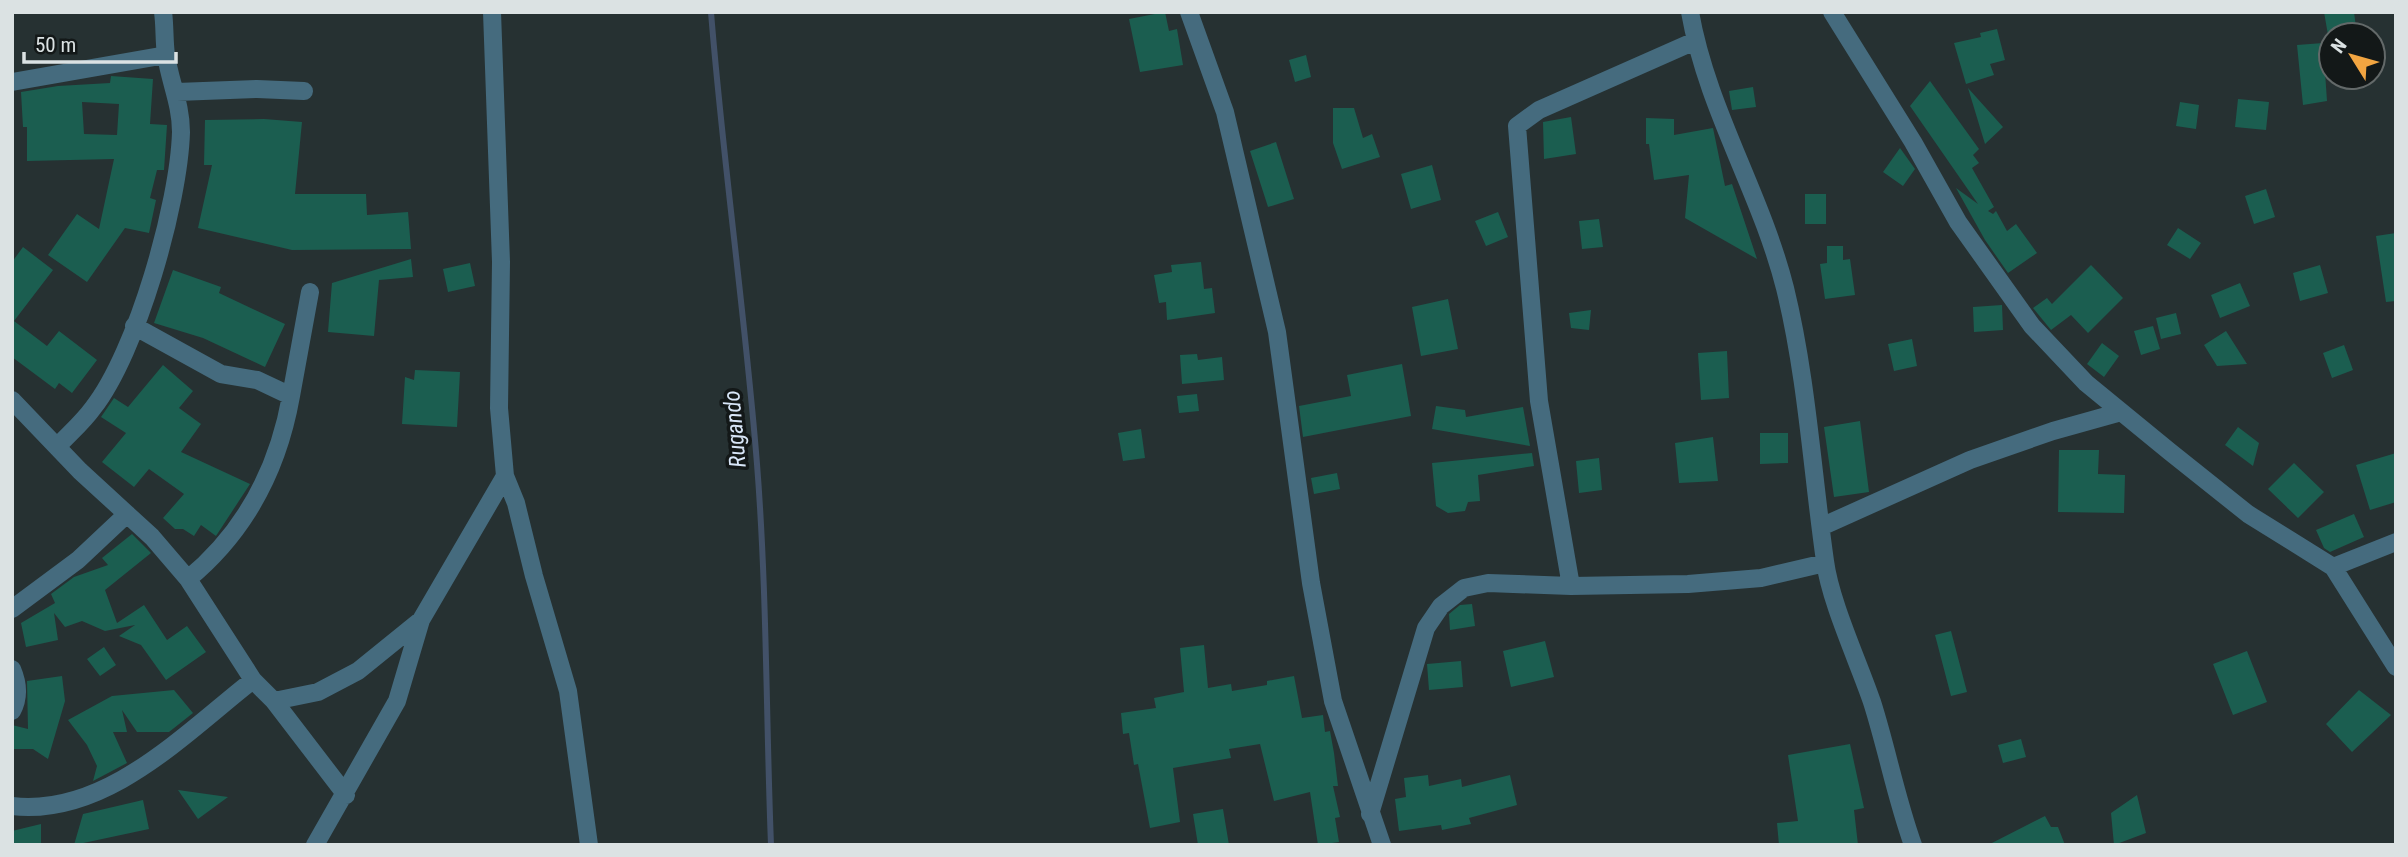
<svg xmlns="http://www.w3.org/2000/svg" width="2408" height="857" viewBox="0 0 2408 857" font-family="'Roboto Condensed',sans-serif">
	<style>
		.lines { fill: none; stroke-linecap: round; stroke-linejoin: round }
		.stream { stroke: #425168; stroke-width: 6 }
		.building { fill: #1b5e50; fill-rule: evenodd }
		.minor { stroke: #456b7e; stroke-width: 18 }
		.labels { text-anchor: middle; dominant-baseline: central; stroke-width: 7; stroke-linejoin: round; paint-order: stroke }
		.water-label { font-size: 23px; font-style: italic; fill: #d8e6f8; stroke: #131818 }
	</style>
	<rect width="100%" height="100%" fill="#263132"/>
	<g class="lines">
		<path class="stream" d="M 711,12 C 723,163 745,313 757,464 C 767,591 766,718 771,845"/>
	</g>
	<path class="building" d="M 1165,12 L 1169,31 L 1177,29 L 1183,65 L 1140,72 L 1129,19 Z
		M 2324,12 L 2354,12 L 2357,35 L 2328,35 Z
		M 1997,29 L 2005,60 L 1990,64 L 1994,75 L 1966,84 L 1954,43 L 1981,37 L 1980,33 Z
		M 2323,43 L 2327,101 L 2303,105 L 2297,45 Z
		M 1306,55 L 1311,77 L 1295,82 L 1289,60 Z
		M 111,76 L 153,79 L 150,124 L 167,125 L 164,170 L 157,170 L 150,198 L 156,200 L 149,233 L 125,228 L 87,282 L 48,255 L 77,214 L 99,229 L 114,159 L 27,161 L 27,127 L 23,127 L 21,92 L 58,86 L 110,83 ZM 82,102 L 119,104 L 117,135 L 84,134 Z
		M 1930,81 L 1979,149 L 1973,155 L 1979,163 L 1972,168 L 1994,207 L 1988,211 L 1993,214 L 1996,211 L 2007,231 L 2016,224 L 2037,253 L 2008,273 L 1985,240 L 1956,188 L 1978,204 L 1910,106 Z
		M 1753,87 L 1756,107 L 1732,110 L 1729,91 Z
		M 1968,88 L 2003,127 L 1985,144 Z
		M 2238,99 L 2269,102 L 2266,130 L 2235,127 Z
		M 2180,102 L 2199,105 L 2196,129 L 2176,126 Z
		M 1333,108 L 1354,108 L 1363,138 L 1372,134 L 1380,157 L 1342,169 L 1333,143 Z
		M 1571,117 L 1576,154 L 1544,159 L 1543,122 Z
		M 1646,118 L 1674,119 L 1674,135 L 1713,128 L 1725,186 L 1732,184 L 1757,259 L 1685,218 L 1689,175 L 1654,180 L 1649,144 L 1646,144 Z
		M 264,119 L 302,122 L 295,194 L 366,194 L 367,215 L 408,212 L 411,249 L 292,250 L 198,228 L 212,165 L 204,165 L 205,120 Z
		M 1276,142 L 1294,199 L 1268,207 L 1250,151 Z
		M 1900,148 L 1915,169 L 1903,186 L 1883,172 Z
		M 1432,165 L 1441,200 L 1411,209 L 1401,174 Z
		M 2266,189 L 2275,217 L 2254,224 L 2245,196 Z
		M 1805,194 L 1826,194 L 1826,224 L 1805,224 Z
		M 1498,212 L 1508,237 L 1486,246 L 1475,221 Z
		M 1599,219 L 1603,247 L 1582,249 L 1579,221 Z
		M 2178,228 L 2201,243 L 2190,259 L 2167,245 Z
		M 2396,233 L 2396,301 L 2386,302 L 2376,236 Z
		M 1827,246 L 1843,246 L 1843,260 L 1850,259 L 1855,295 L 1825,299 L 1820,264 L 1827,263 Z
		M 23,247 L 53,270 L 14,321 L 47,346 L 59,331 L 97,360 L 72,393 L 59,383 L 55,389 L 12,357 L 12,262 Z
		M 411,259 L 413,277 L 379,280 L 374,336 L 328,332 L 332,283 Z
		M 1201,262 L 1204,289 L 1212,288 L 1215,313 L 1167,320 L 1166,302 L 1159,303 L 1154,275 L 1172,272 L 1171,265 Z
		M 470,263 L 475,286 L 448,292 L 443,269 Z
		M 2091,265 L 2123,298 L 2088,333 L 2071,315 L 2051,330 L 2033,308 L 2047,298 L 2052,304 Z
		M 2320,265 L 2328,293 L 2300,301 L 2293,273 Z
		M 173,270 L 221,287 L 219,293 L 285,324 L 265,367 L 203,338 L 154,323 Z
		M 2240,283 L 2250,306 L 2220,318 L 2211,295 Z
		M 1448,299 L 1458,349 L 1421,356 L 1412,307 Z
		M 2002,305 L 2003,330 L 1974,332 L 1973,307 Z
		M 1591,310 L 1589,330 L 1571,328 L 1569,313 Z
		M 2176,313 L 2181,334 L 2161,339 L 2156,318 Z
		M 2153,326 L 2160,349 L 2141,355 L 2134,331 Z
		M 2226,331 L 2247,364 L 2217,366 L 2204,345 Z
		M 1912,339 L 1917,366 L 1894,371 L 1888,344 Z
		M 2102,343 L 2119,356 L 2104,377 L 2087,364 Z
		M 2344,345 L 2353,370 L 2332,378 L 2323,353 Z
		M 1727,351 L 1729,398 L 1701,400 L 1698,353 Z
		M 1197,354 L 1198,360 L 1222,357 L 1224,380 L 1182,384 L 1180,355 Z
		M 1402,364 L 1411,416 L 1303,437 L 1299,406 L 1351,396 L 1347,375 Z
		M 163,365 L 193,391 L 179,408 L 201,424 L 181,452 L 250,484 L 216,536 L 201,525 L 194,536 L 183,529 L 175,529 L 163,518 L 184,494 L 149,469 L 134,487 L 102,462 L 126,433 L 101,417 L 114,398 L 128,407 Z
		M 415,370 L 460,372 L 457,427 L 402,424 L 405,377 L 414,380 Z
		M 1197,394 L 1199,411 L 1179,413 L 1177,396 Z
		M 1436,406 L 1465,410 L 1466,417 L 1523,407 L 1530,446 L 1432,429 Z
		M 1860,421 L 1869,492 L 1834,497 L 1824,427 Z
		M 2238,427 L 2259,443 L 2253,466 L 2225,445 Z
		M 1141,429 L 1145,458 L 1123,461 L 1118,433 Z
		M 1760,433 L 1788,433 L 1788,463 L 1760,464 Z
		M 1713,437 L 1718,481 L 1679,483 L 1675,443 Z
		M 2059,450 L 2099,450 L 2098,474 L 2125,475 L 2124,513 L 2058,512 Z
		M 1532,453 L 1534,466 L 1478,475 L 1480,501 L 1468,502 L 1465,511 L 1448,513 L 1436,506 L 1432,463 Z
		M 2396,453 L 2396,502 L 2370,510 L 2356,465 Z
		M 1599,458 L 1602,490 L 1579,493 L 1576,461 Z
		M 2294,463 L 2324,492 L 2298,518 L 2268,489 Z
		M 1337,473 L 1340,489 L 1314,494 L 1311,478 Z
		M 2354,514 L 2364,537 L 2330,552 L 2324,548 L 2316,530 Z
		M 132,534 L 151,553 L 105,590 L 117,623 L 144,605 L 167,640 L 187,626 L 206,652 L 166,680 L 141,645 L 119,636 L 135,625 L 105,631 L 82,621 L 65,627 L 54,613 L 58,640 L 26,647 L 21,623 L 55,603 L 51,594 L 74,577 L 108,565 L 102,558 Z
		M 1472,604 L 1475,626 L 1450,630 L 1449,614 L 1460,605 Z
		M 1951,631 L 1967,692 L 1951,696 L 1935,635 Z
		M 1545,641 L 1554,677 L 1511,687 L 1503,651 Z
		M 1204,645 L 1208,688 L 1231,684 L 1232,691 L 1267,685 L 1267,681 L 1294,676 L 1302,718 L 1323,715 L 1325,732 L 1330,731 L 1334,753 L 1338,786 L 1333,786 L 1340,817 L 1335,818 L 1339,842 L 1318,845 L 1310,792 L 1274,801 L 1260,744 L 1229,749 L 1231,758 L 1173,768 L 1180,822 L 1150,828 L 1138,764 L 1134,765 L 1129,733 L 1123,734 L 1121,713 L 1156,708 L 1154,698 L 1184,692 L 1180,648 Z
		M 104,647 L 116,665 L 100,676 L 87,659 Z
		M 2247,651 L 2267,702 L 2233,715 L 2213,664 Z
		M 1461,661 L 1463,687 L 1429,690 L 1427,664 Z
		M 62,676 L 65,701 L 48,759 L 33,749 L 12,749 L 12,725 L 28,729 L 27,681 Z
		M 174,690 L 193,713 L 169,732 L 137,732 L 122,710 L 127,732 L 113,732 L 127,763 L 93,781 L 97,766 L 87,745 L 68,720 L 112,696 Z
		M 2359,690 L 2391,715 L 2352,752 L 2326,724 Z
		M 2021,739 L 2026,757 L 2003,763 L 1998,745 Z
		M 1850,744 L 1864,808 L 1854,810 L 1858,845 L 1779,845 L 1777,823 L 1798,821 L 1788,755 Z
		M 1428,775 L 1429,786 L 1461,779 L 1462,787 L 1510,775 L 1517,805 L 1469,818 L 1471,824 L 1442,830 L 1441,825 L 1399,831 L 1395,799 L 1406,797 L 1404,778 Z
		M 178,790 L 228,797 L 198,819 Z
		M 2137,795 L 2146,833 L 2114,845 L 2111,813 Z
		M 143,800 L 149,829 L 74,845 L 83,814 Z
		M 1223,809 L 1229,845 L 1198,845 L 1193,814 Z
		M 2045,816 L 2051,827 L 2058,827 L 2065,845 L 1988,845 Z
		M 41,824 L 41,845 L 12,845 L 12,831 Z"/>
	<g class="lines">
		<path class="minor" d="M 492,12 L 501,262 L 499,408 L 505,476 L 516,503 L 534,576 L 568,691 L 589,845
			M 1189,12 L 1225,112 L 1277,332 L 1311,583 L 1333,701 L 1382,845
			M 1690,12 C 1707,109 1761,193 1785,288 C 1807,378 1812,470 1825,561 C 1830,601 1858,661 1872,702 C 1887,749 1896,798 1913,845
			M 1832,12 L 1913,142 L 1958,222 L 2032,326 L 2086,383 L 2169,451 L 2248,514 L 2333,567 L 2396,667
			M 12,82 L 166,55
			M 177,92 L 257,89 L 304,91
			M 134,326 L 221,374 L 257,380 L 291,396 C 278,469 245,532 188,579
			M 291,396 L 310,292
			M 12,400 L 80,471 L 152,537 L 188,579 L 253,680 L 274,701 L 346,795
			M 57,447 C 69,434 83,422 93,408 C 137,352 179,203 181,132 C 181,104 170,82 166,55 C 164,41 165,26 163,12
			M 1823,526 L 1970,460 L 2053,431 L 2121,412
			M 2333,567 L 2396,542
			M 1571,586 L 1539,401 L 1517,126 L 1539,110 L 1695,41
			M 12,609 L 78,560 L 127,514
			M 12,669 C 18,683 19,698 12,711
			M 274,701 L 318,692 L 358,671 L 421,620 L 505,476
			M 12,806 C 106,817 185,733 253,680
			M 1370,814 L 1426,628 L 1441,606 L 1464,588 L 1488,583 L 1571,586 L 1688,584 L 1761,578 L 1825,563
			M 315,845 L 397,701 L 421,620"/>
	</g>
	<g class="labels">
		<g class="water-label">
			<text transform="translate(735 429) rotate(-95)">Rugando</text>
		</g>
	</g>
	<rect width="2408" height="857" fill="none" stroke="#dbe2e3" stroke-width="28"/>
	<g transform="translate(2352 56) rotate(307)"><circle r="33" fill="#131818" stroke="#636969" stroke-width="2"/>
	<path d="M0-5L12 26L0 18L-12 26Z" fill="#f2a541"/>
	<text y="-10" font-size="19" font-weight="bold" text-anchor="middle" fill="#dbe2e3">N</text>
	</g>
	<path d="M24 52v10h152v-10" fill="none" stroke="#dbe2e3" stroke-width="3.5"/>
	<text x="35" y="52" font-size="21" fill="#dbe2e3" stroke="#131818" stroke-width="5" paint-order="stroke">50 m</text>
</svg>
